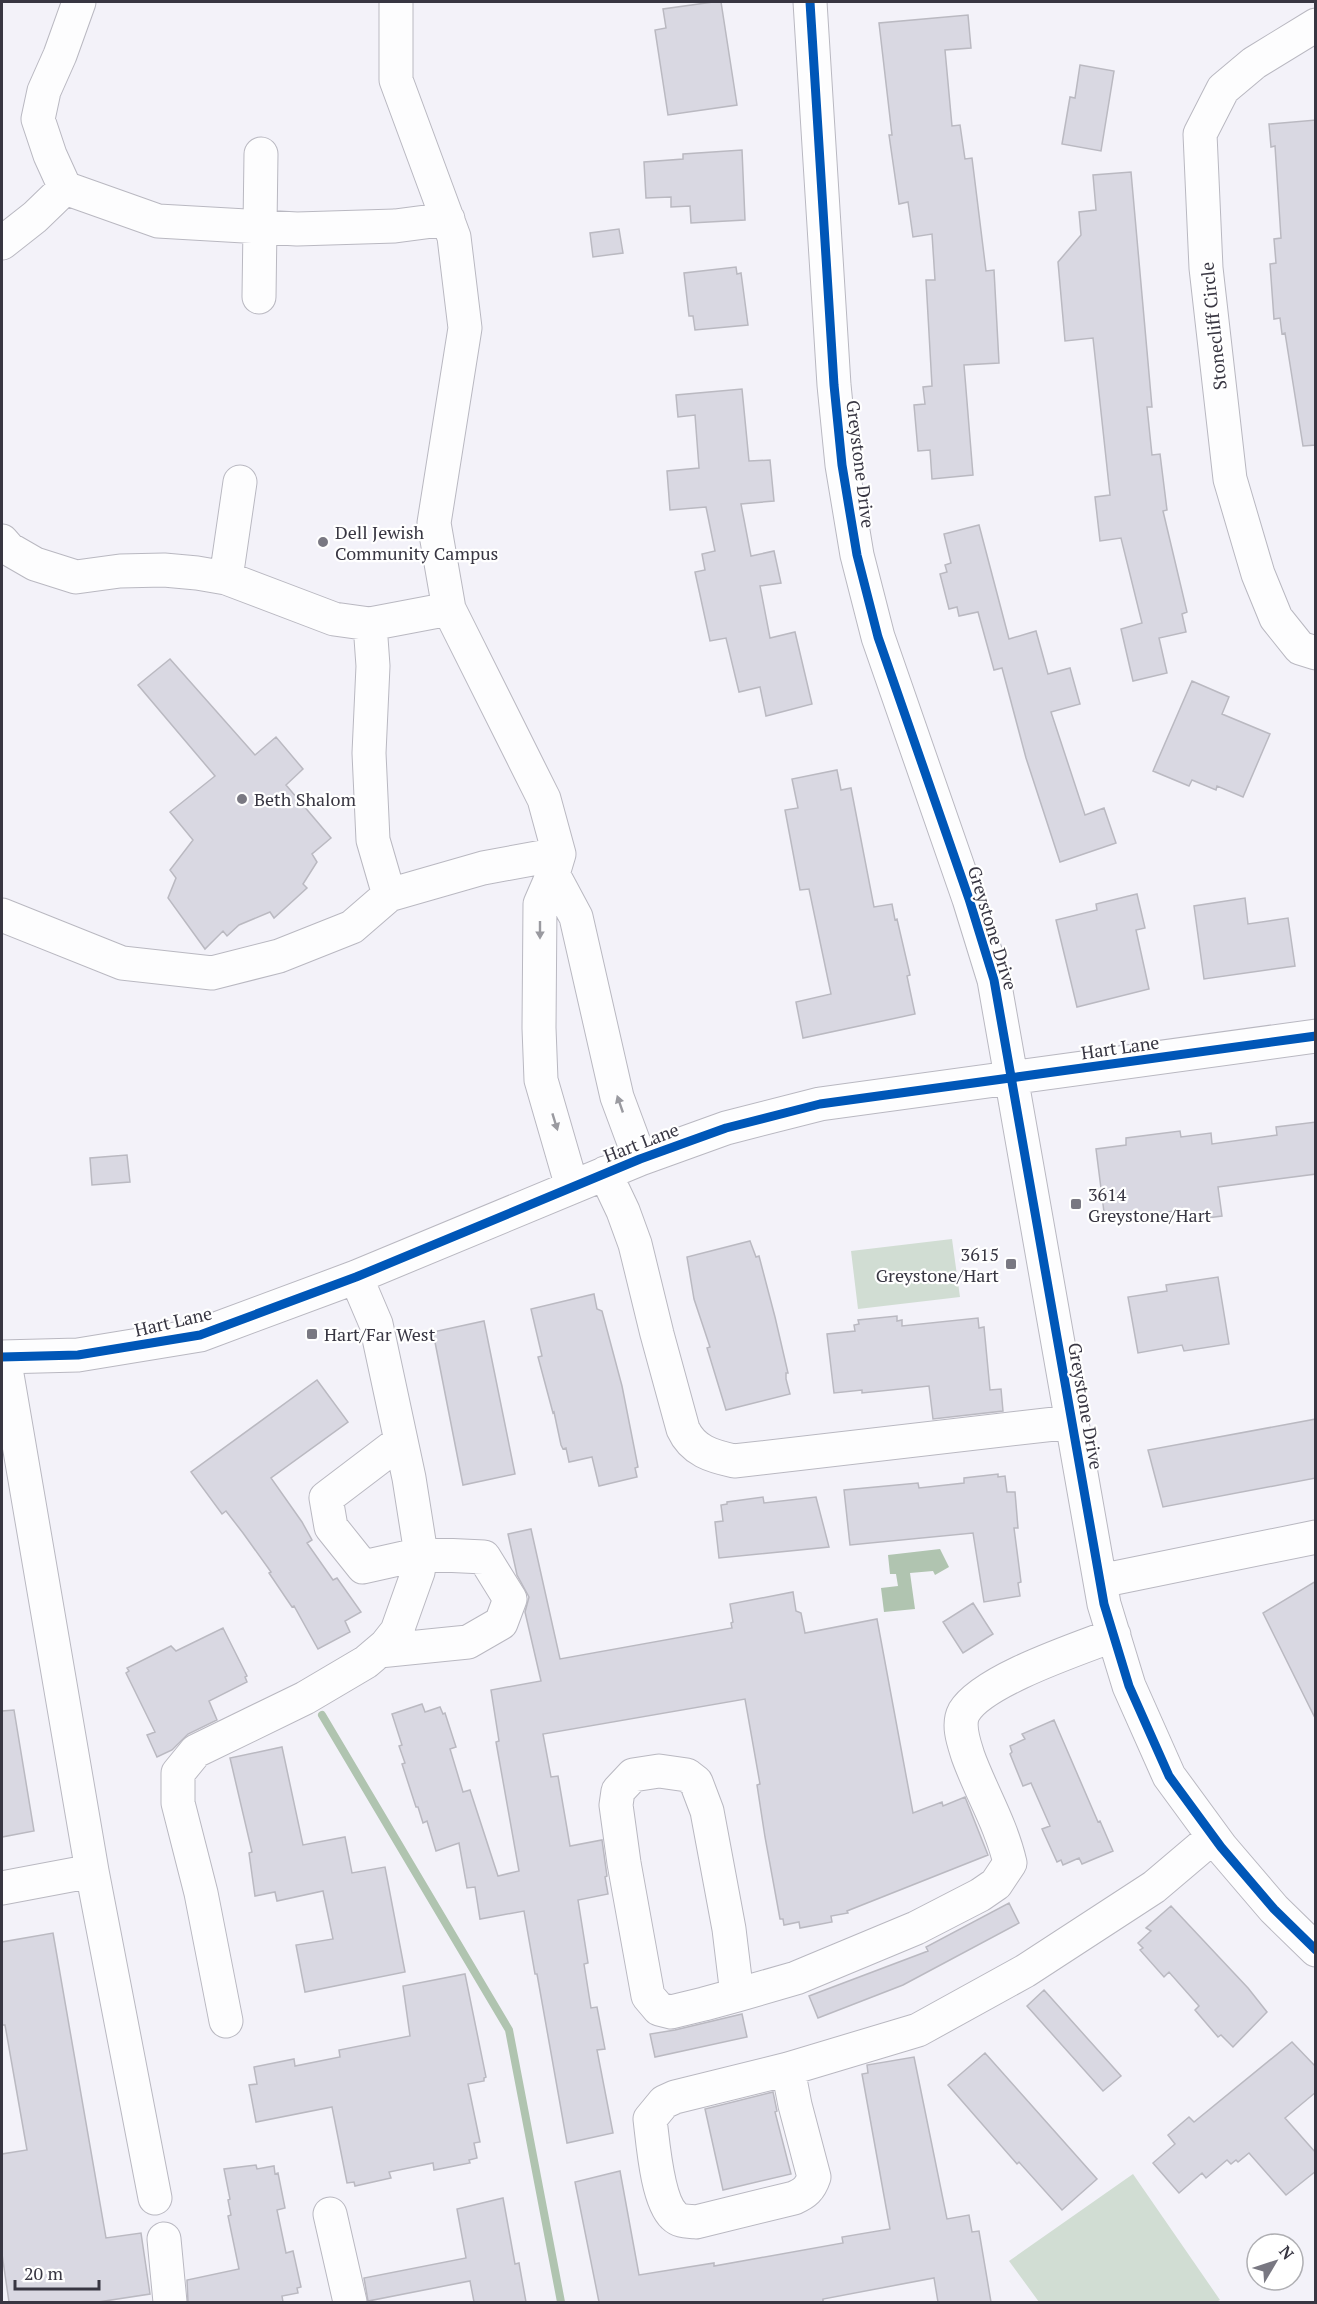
<svg xmlns="http://www.w3.org/2000/svg" width="1317" height="2304" viewBox="0 0 1317 2304" font-family="'PT Serif',serif">
	<style>
		.green { fill: #d1ddd3 }
		.water { fill: #b0c4b0 }
		.lines { fill: none; stroke-linecap: round; stroke-linejoin: round }
		.stream { stroke: #b0c4b0; stroke-width: 8 }
		.building { fill: #d9d8e2; stroke: #bab9c1; stroke-width: 1.5 }
		.minor-casing { stroke: #b9b8c1; stroke-width: 35 }
		.minor { stroke: #fdfdfe; stroke-width: 33 }
		.cycleway-casing { stroke: #fff; stroke-width: 13 }
		.cycleway { stroke: #0057b8; stroke-width: 9 }
		.oneway { fill: #9a9aa0 }
		.poi-dot { fill: #797882; stroke: #fff; stroke-width: 2 }
		.labels { text-anchor: middle; dominant-baseline: central; stroke-width: 4.5; stroke-linejoin: round; paint-order: stroke }
		.street-label { font-size: 18px; fill: #383642; stroke: #fff }
		.poi-label { font-size: 18px; fill: #383642; stroke: #fff; text-anchor: start }
	</style>
	<rect width="100%" height="100%" fill="#f3f2f9"/>
	<path class="green" d="M 952,1239 L 960,1297 L 858,1309 L 851,1251 Z
		M 1133,2174 L 1220,2300 L 1216,2302 L 1039,2302 L 1009,2261 Z"/>
	<path class="water" d="M 940,1549 L 949,1567 L 935,1575 L 933,1571 L 910,1573 L 915,1609 L 884,1612 L 881,1588 L 898,1586 L 896,1574 L 890,1574 L 888,1555 Z"/>
	<g class="lines">
		<path class="stream" d="M 322,1715 L 509,2030 L 561,2302"/>
	</g>
	<path class="building" d="M 713,2 L 721,2 L 737,105 L 668,115 L 655,30 L 666,28 L 663,9 Z
		M 968,15 L 971,48 L 945,50 L 952,126 L 960,125 L 965,159 L 972,158 L 986,271 L 994,270 L 999,363 L 964,365 L 973,475 L 932,479 L 930,450 L 918,451 L 914,405 L 925,404 L 923,387 L 932,386 L 926,280 L 935,280 L 932,234 L 913,237 L 908,202 L 899,204 L 889,135 L 892,135 L 879,23 Z
		M 1080,65 L 1114,71 L 1101,151 L 1062,144 L 1070,97 L 1075,98 Z
		M 1316,120 L 1316,445 L 1303,446 L 1285,333 L 1282,334 L 1280,318 L 1274,319 L 1270,264 L 1276,263 L 1274,239 L 1281,238 L 1275,146 L 1271,147 L 1269,124 Z
		M 742,150 L 745,220 L 691,223 L 690,206 L 671,207 L 671,197 L 646,198 L 644,162 L 683,159 L 683,154 Z
		M 1131,172 L 1152,407 L 1147,407 L 1152,455 L 1160,454 L 1167,510 L 1163,511 L 1187,612 L 1182,614 L 1186,632 L 1159,638 L 1167,673 L 1133,681 L 1121,629 L 1142,623 L 1121,538 L 1100,541 L 1095,497 L 1110,495 L 1093,338 L 1065,341 L 1058,262 L 1081,235 L 1079,212 L 1096,210 L 1093,175 Z
		M 619,229 L 623,253 L 593,257 L 590,233 Z
		M 736,267 L 737,274 L 741,273 L 748,325 L 695,330 L 693,316 L 689,316 L 684,273 Z
		M 742,389 L 749,461 L 770,460 L 774,501 L 741,504 L 751,556 L 774,551 L 781,583 L 760,586 L 770,638 L 795,632 L 812,704 L 766,716 L 760,687 L 739,692 L 726,638 L 710,641 L 695,572 L 705,570 L 702,554 L 715,551 L 706,507 L 670,510 L 667,471 L 699,468 L 695,415 L 678,417 L 676,395 Z
		M 979,525 L 1009,639 L 1036,631 L 1048,674 L 1070,668 L 1080,704 L 1051,712 L 1085,815 L 1104,808 L 1116,843 L 1060,862 L 1026,758 L 1002,668 L 994,670 L 978,612 L 959,616 L 957,607 L 949,609 L 940,574 L 947,572 L 945,565 L 951,563 L 944,534 Z
		M 170,659 L 255,755 L 276,737 L 303,769 L 286,785 L 331,838 L 312,854 L 317,862 L 303,884 L 307,888 L 274,918 L 270,912 L 239,925 L 227,936 L 223,931 L 205,949 L 168,898 L 176,878 L 170,870 L 193,840 L 170,812 L 215,776 L 138,685 Z
		M 1192,681 L 1229,697 L 1222,714 L 1270,734 L 1243,797 L 1217,786 L 1216,790 L 1192,780 L 1189,786 L 1153,771 Z
		M 837,770 L 841,790 L 851,788 L 874,907 L 892,904 L 895,920 L 897,919 L 910,975 L 907,976 L 915,1014 L 803,1038 L 796,1002 L 831,994 L 809,889 L 800,890 L 785,810 L 798,808 L 792,779 Z
		M 1137,894 L 1145,928 L 1136,930 L 1149,989 L 1077,1007 L 1056,920 L 1097,910 L 1096,904 Z
		M 1245,898 L 1248,924 L 1288,918 L 1295,966 L 1204,979 L 1194,906 Z
		M 1316,1122 L 1316,1174 L 1218,1187 L 1222,1216 L 1183,1221 L 1182,1210 L 1105,1220 L 1096,1149 L 1126,1145 L 1126,1138 L 1180,1131 L 1181,1137 L 1211,1133 L 1212,1144 L 1277,1135 L 1276,1127 Z
		M 127,1155 L 130,1182 L 92,1185 L 90,1158 Z
		M 750,1241 L 756,1257 L 759,1256 L 775,1317 L 788,1373 L 786,1373 L 786,1379 L 790,1394 L 726,1410 L 707,1348 L 710,1347 L 694,1299 L 687,1257 Z
		M 1218,1277 L 1229,1344 L 1184,1351 L 1182,1345 L 1138,1353 L 1128,1297 L 1167,1291 L 1166,1285 Z
		M 594,1294 L 597,1309 L 602,1311 L 622,1386 L 638,1467 L 635,1468 L 637,1477 L 599,1486 L 592,1457 L 569,1462 L 566,1448 L 563,1449 L 561,1445 L 554,1412 L 553,1413 L 538,1357 L 542,1356 L 531,1309 Z
		M 897,1316 L 897,1321 L 902,1320 L 902,1326 L 978,1318 L 979,1328 L 984,1327 L 990,1390 L 1001,1389 L 1003,1411 L 933,1419 L 929,1386 L 862,1393 L 862,1390 L 834,1393 L 827,1334 L 855,1331 L 854,1325 L 859,1324 L 858,1320 Z
		M 484,1321 L 515,1474 L 463,1485 L 433,1332 Z
		M 317,1380 L 348,1422 L 271,1478 L 302,1522 L 312,1540 L 307,1543 L 333,1580 L 337,1578 L 361,1612 L 345,1621 L 350,1632 L 318,1649 L 294,1606 L 292,1607 L 269,1573 L 271,1572 L 243,1533 L 226,1511 L 222,1514 L 191,1472 Z
		M 1316,1419 L 1316,1478 L 1163,1507 L 1148,1450 Z
		M 998,1474 L 998,1477 L 1005,1476 L 1007,1492 L 1015,1492 L 1018,1528 L 1014,1528 L 1021,1582 L 1018,1583 L 1020,1596 L 984,1602 L 973,1533 L 850,1545 L 844,1490 L 918,1483 L 919,1488 L 964,1483 L 964,1478 Z
		M 763,1497 L 764,1503 L 816,1497 L 829,1547 L 719,1558 L 715,1522 L 723,1521 L 721,1505 L 727,1504 L 727,1502 Z
		M 531,1529 L 560,1659 L 732,1628 L 731,1623 L 733,1622 L 730,1604 L 793,1592 L 796,1611 L 801,1613 L 805,1633 L 877,1619 L 913,1813 L 942,1802 L 943,1806 L 965,1797 L 988,1855 L 847,1911 L 848,1913 L 831,1916 L 832,1922 L 800,1928 L 799,1922 L 784,1925 L 783,1919 L 780,1919 L 765,1837 L 757,1785 L 760,1784 L 745,1699 L 543,1734 L 551,1777 L 558,1776 L 570,1846 L 602,1840 L 607,1876 L 605,1877 L 608,1894 L 578,1900 L 588,1963 L 584,1964 L 591,2008 L 597,2007 L 605,2049 L 597,2050 L 613,2133 L 567,2143 L 537,1974 L 535,1974 L 524,1911 L 480,1919 L 475,1887 L 467,1888 L 459,1843 L 436,1851 L 427,1821 L 423,1823 L 418,1807 L 416,1807 L 402,1764 L 405,1763 L 399,1746 L 402,1745 L 392,1714 L 422,1704 L 425,1712 L 440,1707 L 443,1714 L 445,1713 L 456,1747 L 450,1749 L 463,1792 L 470,1790 L 498,1876 L 519,1871 L 496,1742 L 499,1741 L 491,1690 L 541,1681 L 525,1612 L 529,1597 L 517,1575 L 508,1534 Z
		M 1316,1581 L 1316,1720 L 1263,1613 Z
		M 973,1603 L 993,1634 L 963,1653 L 943,1622 Z
		M 223,1628 L 247,1676 L 245,1677 L 247,1682 L 209,1701 L 217,1720 L 188,1734 L 172,1750 L 157,1757 L 147,1735 L 155,1732 L 126,1673 L 129,1671 L 127,1668 L 171,1646 L 176,1651 Z
		M 14,1710 L 34,1831 L 2,1837 L 2,1711 Z
		M 1054,1720 L 1098,1822 L 1100,1821 L 1113,1851 L 1082,1864 L 1079,1858 L 1063,1865 L 1061,1860 L 1057,1862 L 1042,1829 L 1050,1826 L 1031,1783 L 1023,1786 L 1010,1754 L 1012,1752 L 1010,1746 L 1025,1739 L 1022,1734 Z
		M 282,1747 L 303,1845 L 345,1837 L 352,1873 L 385,1867 L 405,1972 L 305,1992 L 296,1945 L 333,1939 L 323,1891 L 277,1901 L 275,1892 L 255,1896 L 249,1853 L 252,1852 L 230,1758 Z
		M 1009,1903 L 1019,1923 L 903,1985 L 818,2018 L 809,1996 L 928,1951 L 926,1947 Z
		M 1171,1906 L 1248,1988 L 1267,2012 L 1233,2047 L 1221,2035 L 1218,2037 L 1195,2010 L 1199,2006 L 1169,1972 L 1164,1977 L 1140,1950 L 1143,1948 L 1138,1943 L 1151,1931 L 1146,1928 Z
		M 53,1933 L 106,2238 L 141,2233 L 150,2294 L 98,2302 L 9,2302 L 2,2254 L 2,2154 L 27,2150 L 5,2025 L 2,2025 L 2,1942 Z
		M 465,1974 L 486,2077 L 484,2078 L 484,2081 L 468,2084 L 480,2142 L 474,2143 L 477,2158 L 469,2160 L 470,2163 L 434,2170 L 433,2163 L 389,2172 L 391,2178 L 355,2186 L 354,2182 L 347,2183 L 332,2107 L 256,2122 L 249,2085 L 257,2084 L 254,2067 L 294,2059 L 295,2066 L 340,2057 L 339,2050 L 410,2036 L 403,1986 Z
		M 1044,1990 L 1121,2076 L 1103,2091 L 1027,2006 Z
		M 742,2014 L 747,2037 L 655,2057 L 650,2034 L 675,2030 Z
		M 1292,2042 L 1316,2067 L 1316,2092 L 1285,2118 L 1316,2153 L 1316,2171 L 1286,2195 L 1249,2153 L 1238,2162 L 1236,2160 L 1231,2164 L 1227,2160 L 1206,2178 L 1202,2173 L 1179,2193 L 1153,2163 L 1175,2144 L 1168,2135 L 1189,2117 L 1194,2122 Z
		M 985,2053 L 1097,2179 L 1062,2210 L 1019,2162 L 1017,2164 L 948,2085 Z
		M 914,2057 L 947,2219 L 969,2215 L 972,2232 L 979,2231 L 991,2302 L 938,2302 L 934,2278 L 823,2299 L 823,2302 L 599,2302 L 575,2182 L 620,2171 L 639,2275 L 714,2263 L 714,2266 L 759,2258 L 843,2243 L 842,2237 L 890,2229 L 862,2074 L 868,2073 L 867,2065 Z
		M 773,2092 L 777,2111 L 775,2112 L 791,2174 L 723,2190 L 705,2109 Z
		M 256,2165 L 257,2169 L 274,2166 L 275,2174 L 278,2173 L 285,2208 L 277,2210 L 286,2253 L 293,2251 L 301,2287 L 297,2288 L 298,2293 L 282,2296 L 283,2302 L 188,2302 L 187,2280 L 239,2269 L 228,2216 L 231,2215 L 228,2200 L 230,2199 L 224,2169 Z
		M 503,2198 L 515,2264 L 519,2263 L 526,2302 L 474,2302 L 470,2281 L 368,2301 L 364,2278 L 466,2258 L 457,2209 Z"/>
	<g class="lines">
		<defs>
			<path id="minor" d="M 396,2 L 396,80 L 454,237 L 465,328 L 434,523 L 449,609 L 544,799 L 559,854 L 553,874 L 540,904 L 539,1028 L 541,1080 L 572,1187
				M 810,2 L 834,385 L 842,465 L 857,555 L 878,637 L 969,899 L 994,980 L 1104,1604 L 1129,1686 L 1169,1776 L 1221,1847 L 1274,1909 L 1316,1950
				M 1316,25 L 1254,63 L 1223,89 L 1200,134 L 1206,268 L 1230,479 L 1258,574 L 1276,618 L 1300,648 L 1316,653
				M 65,188 L 158,221 L 297,229 L 395,226 L 448,219
				M 2,243 L 35,217 L 65,188 L 50,155 L 38,119 L 44,91 L 60,55 L 79,2
				M 259,297 L 261,154
				M 2,541 L 9,549 L 35,564 L 76,577 L 120,571 L 164,570 L 197,573 L 226,578 L 334,619 L 370,624 L 373,666 L 369,753 L 373,840 L 389,895 L 483,868 L 559,854
				M 226,578 L 240,482
				M 370,624 L 449,609
				M 553,874 L 576,917 L 617,1097 L 640,1159
				M 2,915 L 122,963 L 212,973 L 279,956 L 352,927 L 389,895
				M 605,1173 L 623,1211 L 635,1244 L 657,1334 L 683,1429 C 693,1451 712,1456 734,1461 L 1072,1422
				M 2,1357 L 78,1355 L 200,1335 L 356,1277 L 640,1159 L 726,1128 L 820,1104 L 1316,1036
				M 4,1357 L 92,1871 L 155,2198
				M 1100,1581 L 1316,1537
				M 379,1651 L 468,1642 L 501,1623 L 510,1599 L 484,1557 L 421,1554 L 363,1567 L 331,1527 L 326,1498 L 401,1441
				M 2,1888 L 92,1871
				M 737,1995 L 729,1929 L 707,1811 L 696,1782 L 687,1775 L 659,1771 L 633,1775 L 618,1791 L 616,1805 L 624,1863 L 648,1996 L 659,2009 L 671,2012 L 704,2004 L 737,1995 L 796,1978 L 916,1928 L 980,1895 L 996,1884 L 1010,1863 C 1001,1824 981,1792 968,1756 C 964,1743 957,1725 964,1712 C 983,1680 1078,1649 1114,1635
				M 226,2021 L 201,1893 L 178,1803 L 178,1773 L 196,1751 L 305,1698 L 366,1662 L 386,1645 L 397,1631 L 418,1572 L 421,1554 L 409,1478 L 376,1324 L 356,1277
				M 788,2069 L 795,2105 L 814,2177 C 810,2189 805,2193 794,2198 L 696,2222 C 688,2221 680,2222 674,2216 C 657,2200 653,2143 650,2119 L 664,2102 L 675,2097 L 788,2069 L 918,2030 L 1025,1971 L 1154,1887 L 1213,1837
				M 330,2214 L 350,2302
				M 164,2239 L 170,2302"/>
		</defs>
		<use href="#minor" class="minor-casing"/>
		<use href="#minor" class="minor"/>
		<defs>
			<path id="cycleway" d="M 810,2 L 834,385 L 842,465 L 857,555 L 878,637 L 969,899 L 994,980 L 1104,1604 L 1129,1686 L 1169,1776 L 1221,1847 L 1274,1909 L 1316,1950
				M 2,1357 L 78,1355 L 200,1335 L 356,1277 L 640,1159 L 726,1128 L 820,1104 L 1316,1036"/>
		</defs>
		<use href="#cycleway" class="cycleway-casing"/>
		<use href="#cycleway" class="cycleway"/>
	</g>
	<defs><path id="oneway-solid" d="M-6-.8H1V-3.2L6.5 0L1 3.2V.8H-6Z" transform="scale(1.5)"/></defs>
	<g class="oneway">
		<use href="#oneway-solid" transform="translate(540 930) rotate(90)"/>
		<use href="#oneway-solid" transform="translate(620 1104) rotate(-109)"/>
		<use href="#oneway-solid" transform="translate(555 1122) rotate(73)"/>
	</g>
	<g class="poi-dot">
		<circle cx="323" cy="542" r="6"/>
		<circle cx="242" cy="799" r="6"/>
		<rect x="1070" y="1198" width="12" height="12" rx="3"/>
		<rect x="1005" y="1258" width="12" height="12" rx="3"/>
		<rect x="306" y="1328" width="12" height="12" rx="3"/>
	</g>
	<g class="labels">
		<g class="street-label">
			<text transform="translate(1213 326) rotate(-96)">Stonecliff Circle</text>
			<text transform="translate(861 464) rotate(83)">Greystone Drive</text>
			<text transform="translate(993 928) rotate(73)">Greystone Drive</text>
			<text transform="translate(1120 1047) rotate(-8)">Hart Lane</text>
			<text transform="translate(641 1142) rotate(-21)">Hart Lane</text>
			<text transform="translate(173 1321) rotate(-13)">Hart Lane</text>
			<text transform="translate(1086 1406) rotate(80)">Greystone Drive</text>
		</g>
		<g class="poi-label">
			<text x="335" y="532">Dell Jewish<tspan x="335" dy="21">Community Campus</tspan></text>
			<text x="254" y="799">Beth Shalom</text>
			<text x="1088" y="1194">3614<tspan x="1088" dy="21">Greystone/Hart</tspan></text>
			<text x="999" y="1254" text-anchor="end">3615<tspan x="999" dy="21">Greystone/Hart</tspan></text>
			<text x="324" y="1334">Hart/Far West</text>
		</g>
	</g>
	<rect width="1317" height="2304" fill="none" stroke="#383642" stroke-width="6"/>
	<g transform="translate(1275 2262) rotate(51)"><circle r="28" fill="#ffffff" stroke="#afafb3" stroke-width="1.5"/>
	<path d="M0-4.5L10 22L0 15L-10 22Z" fill="#797882"/>
	<text y="-9" font-size="16" font-weight="bold" text-anchor="middle" fill="#383642">N</text>
	</g>
	<path d="M15 2280v9h84v-9" fill="none" stroke="#383642" stroke-width="3"/>
	<text x="24" y="2280" font-size="18" fill="#383642" stroke="#ffffff" stroke-width="4.5" paint-order="stroke">20 m</text>
</svg>
